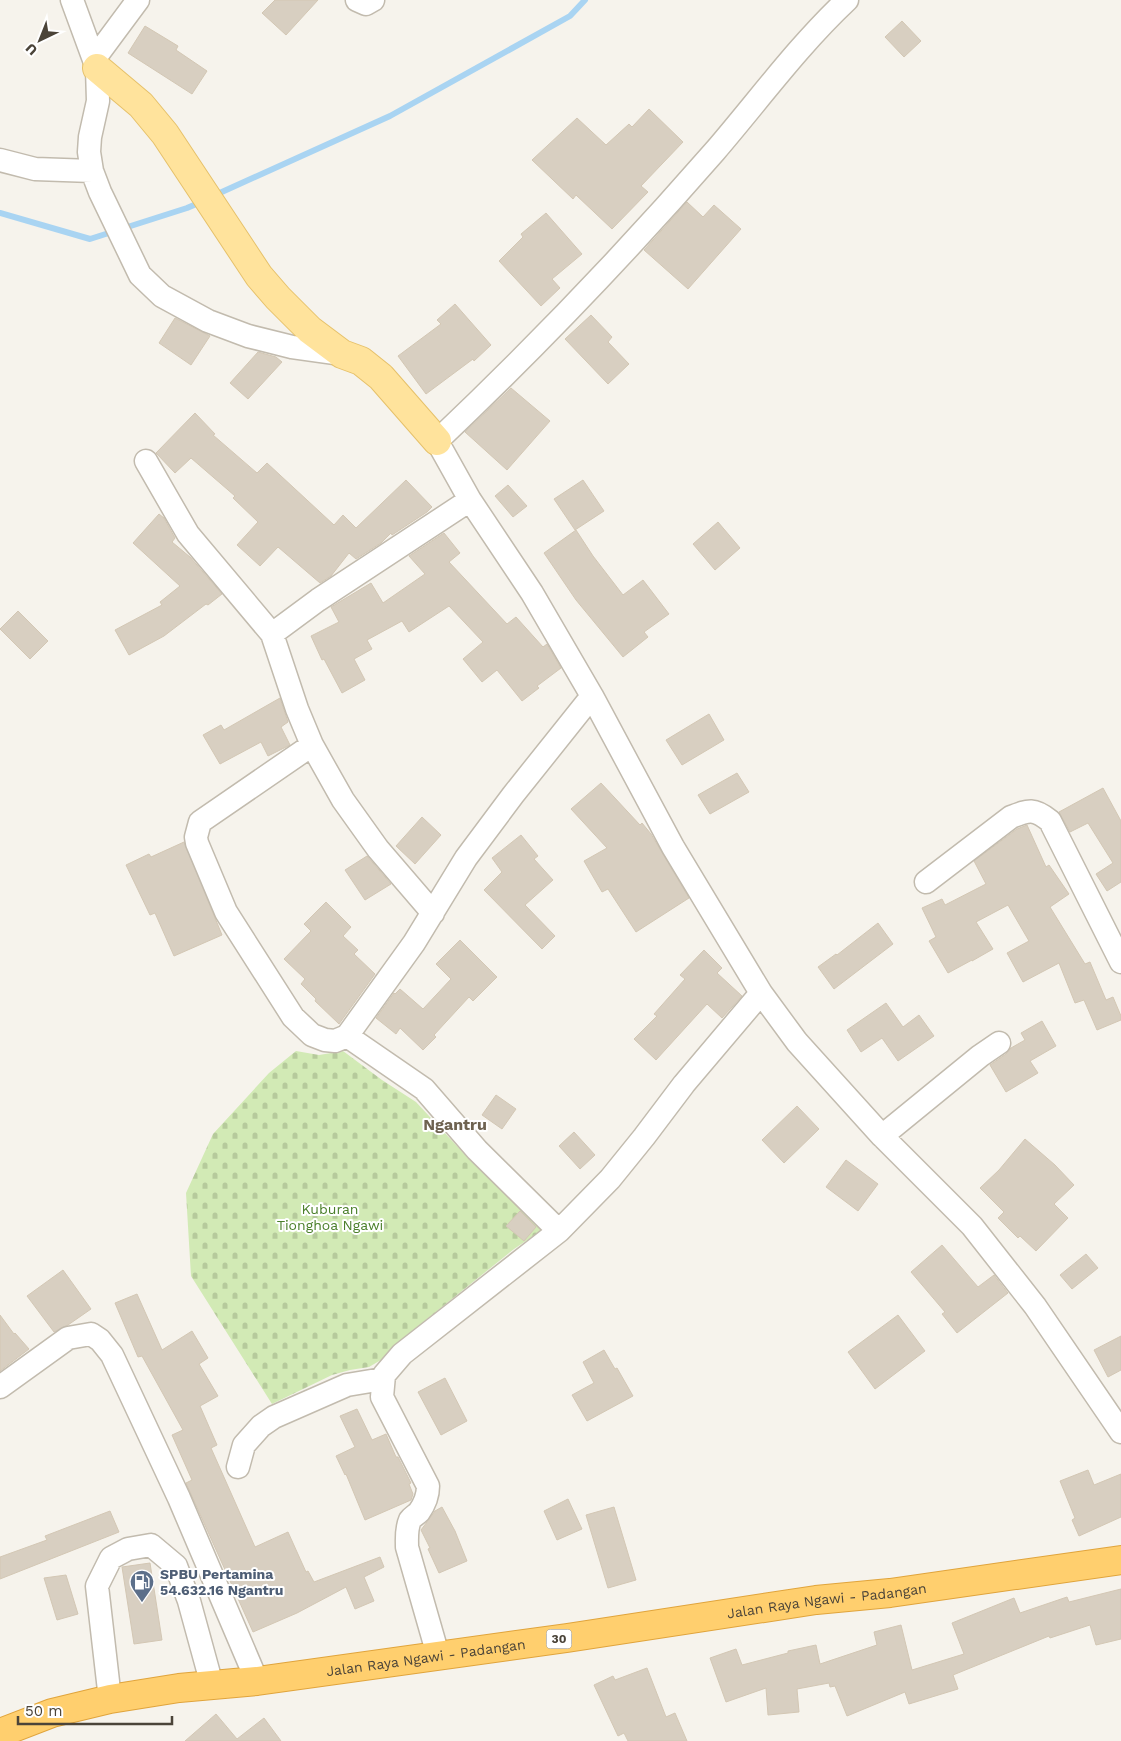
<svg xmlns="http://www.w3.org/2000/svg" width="1121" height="1741" viewBox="0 0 1121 1741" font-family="'Work Sans',sans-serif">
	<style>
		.cemetery { fill: url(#cemetery-stones) }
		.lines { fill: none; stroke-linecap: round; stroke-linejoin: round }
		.stream { stroke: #a9d4f2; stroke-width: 6 }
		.building { fill: #d8cfc1; stroke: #d3c7b4 }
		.minor-casing { stroke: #c2bbae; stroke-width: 25 }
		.major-casing { stroke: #e6c16a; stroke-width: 30 }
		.highway-casing { stroke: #e0a43c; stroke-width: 30 }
		.minor { stroke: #fff; stroke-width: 22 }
		.major { stroke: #ffe39c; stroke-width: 28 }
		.highway { stroke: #ffcf6e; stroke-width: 28 }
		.labels { text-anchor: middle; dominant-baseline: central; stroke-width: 4; stroke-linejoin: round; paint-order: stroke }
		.shield { fill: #fff; stroke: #817c74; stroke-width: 1 }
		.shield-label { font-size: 12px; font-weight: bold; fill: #4b4439 }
		.park-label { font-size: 14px; fill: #4a7f2a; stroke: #fff }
		.service-label { font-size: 14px; font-weight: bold; fill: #4e5e75; stroke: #fff; text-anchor: start }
		.street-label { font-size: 14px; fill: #4b4439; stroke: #fff }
		.quarter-label { font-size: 16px; font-weight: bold; fill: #6e6250; stroke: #fff }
	</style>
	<defs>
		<pattern id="cemetery-stones" width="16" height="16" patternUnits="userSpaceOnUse" patternTransform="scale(1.25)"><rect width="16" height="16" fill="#d2eab5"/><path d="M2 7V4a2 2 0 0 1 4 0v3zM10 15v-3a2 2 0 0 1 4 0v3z" fill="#b6ca9c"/></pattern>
	</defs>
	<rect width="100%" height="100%" fill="#f6f3ec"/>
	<path class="cemetery" d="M 296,1051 L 319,1055 L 343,1051 L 382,1080 L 416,1102 L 469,1159 L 545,1228 L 514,1249 L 401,1340 L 386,1357 L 369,1367 L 350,1370 L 332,1375 L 272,1404 L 191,1276 L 186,1193 L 213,1134 L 269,1073 Z"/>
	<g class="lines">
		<path class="stream" d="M 213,196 L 390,116 L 570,16 L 585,0
			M 0,213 L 90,239 L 187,208 L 201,202"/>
	</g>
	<path class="building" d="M 275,0 L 318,0 L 286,35 L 262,13 Z
		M 902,21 L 921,41 L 904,57 L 885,37 Z
		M 145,26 L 178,46 L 176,50 L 207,71 L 192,94 L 128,53 Z
		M 649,109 L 683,142 L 641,186 L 648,192 L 612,229 L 576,195 L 573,199 L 532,160 L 577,118 L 606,145 L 629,124 L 632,127 Z
		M 687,202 L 703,217 L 714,205 L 741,229 L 688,289 L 644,250 Z
		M 546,213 L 582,254 L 552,279 L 560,288 L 541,306 L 499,261 L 523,237 L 521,234 Z
		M 455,304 L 491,345 L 474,361 L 473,359 L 426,394 L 398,356 L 441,324 L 437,320 Z
		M 591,315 L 612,337 L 608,342 L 629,364 L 608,384 L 565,339 Z
		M 175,318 L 210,336 L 191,365 L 159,343 Z
		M 258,352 L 276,357 L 282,362 L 248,399 L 230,383 Z
		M 511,388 L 550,421 L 507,470 L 465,432 Z
		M 195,413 L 215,434 L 213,435 L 257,473 L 267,463 L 334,525 L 343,515 L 356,528 L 406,480 L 432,507 L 427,512 L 392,535 L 391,533 L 381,543 L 356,559 L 349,553 L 331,576 L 320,583 L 278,547 L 260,566 L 237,545 L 258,522 L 233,498 L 235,496 L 191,458 L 175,473 L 156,453 Z
		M 583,480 L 604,511 L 575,530 L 554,499 Z
		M 508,485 L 527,506 L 513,517 L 495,496 Z
		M 159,514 L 164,518 L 175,538 L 172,542 L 190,557 L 222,594 L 208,605 L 206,604 L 164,636 L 129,655 L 115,630 L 162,605 L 160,602 L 180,586 L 133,543 Z
		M 718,522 L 740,548 L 715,570 L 693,544 Z
		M 576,530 L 593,556 L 623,595 L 643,580 L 669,614 L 644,632 L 648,637 L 623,657 L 576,600 L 544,553 Z
		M 444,533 L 460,553 L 449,562 L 507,624 L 516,617 L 543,647 L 547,644 L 561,668 L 537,686 L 539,688 L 522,701 L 497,670 L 482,682 L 463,659 L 483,642 L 449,606 L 409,632 L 402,621 L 367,640 L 372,649 L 354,659 L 365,680 L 342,693 L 324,659 L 322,660 L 311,636 L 339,622 L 331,607 L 371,583 L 383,603 L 425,574 L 409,556 Z
		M 18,611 L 48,641 L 30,659 L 0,629 Z
		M 280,698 L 288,722 L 281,727 L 290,745 L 268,756 L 261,742 L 220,764 L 203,735 L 221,725 L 224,730 Z
		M 709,714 L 724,740 L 682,765 L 666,740 Z
		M 737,773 L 749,792 L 710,814 L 698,795 Z
		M 601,783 L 640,825 L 642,823 L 651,834 L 689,898 L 636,932 L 608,889 L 602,892 L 584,861 L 607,848 L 571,809 Z
		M 1103,788 L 1121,821 L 1121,882 L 1107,891 L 1096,874 L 1113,863 L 1088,823 L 1070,832 L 1059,812 Z
		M 422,817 L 441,835 L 415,864 L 396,846 Z
		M 1027,825 L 1046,867 L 1049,865 L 1069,894 L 1050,907 L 1085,964 L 1090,962 L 1106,1000 L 1113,997 L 1121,1016 L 1121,1020 L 1097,1030 L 1084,1000 L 1075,1003 L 1059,963 L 1023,982 L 1007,953 L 1029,941 L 1008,905 L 976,922 L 993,949 L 972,961 L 972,960 L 948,973 L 929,941 L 936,937 L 922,908 L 942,899 L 945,905 L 986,884 L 974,861 L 1017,829 Z
		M 521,835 L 538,856 L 534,859 L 553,880 L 525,905 L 555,936 L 542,949 L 484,890 L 502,872 L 492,858 Z
		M 184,842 L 222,935 L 174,956 L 155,913 L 150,915 L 126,865 L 149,854 L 151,857 Z
		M 367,856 L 391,884 L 365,900 L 345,870 Z
		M 326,902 L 351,927 L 343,936 L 358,950 L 354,954 L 375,974 L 339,1024 L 315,1001 L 316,999 L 301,984 L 305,979 L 284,959 L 311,931 L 304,924 Z
		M 878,923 L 893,944 L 834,989 L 818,967 L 836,954 L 837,955 Z
		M 460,940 L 497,977 L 473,1001 L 469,997 L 434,1035 L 436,1037 L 423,1050 L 400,1028 L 396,1034 L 376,1018 L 394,993 L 395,994 L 400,989 L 423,1009 L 451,979 L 436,964 Z
		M 704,950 L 722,968 L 717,973 L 742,996 L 722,1018 L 707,1004 L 656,1060 L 634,1039 L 657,1016 L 654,1014 L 685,979 L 680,975 Z
		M 886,1003 L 903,1027 L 919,1015 L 934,1036 L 898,1061 L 882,1038 L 861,1052 L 847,1030 Z
		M 1042,1021 L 1056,1046 L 1030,1061 L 1038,1073 L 1006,1092 L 990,1065 L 1006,1054 L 1011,1048 L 1025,1040 L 1021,1033 Z
		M 496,1095 L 516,1109 L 502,1129 L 482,1115 Z
		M 797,1106 L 819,1129 L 784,1163 L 762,1140 Z
		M 574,1132 L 595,1155 L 580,1169 L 559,1146 Z
		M 1025,1139 L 1055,1165 L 1074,1185 L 1054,1204 L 1068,1218 L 1036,1251 L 1020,1236 L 1018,1238 L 998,1218 L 1004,1212 L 980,1188 L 999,1170 Z
		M 846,1160 L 878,1184 L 858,1211 L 826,1187 Z
		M 520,1211 L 536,1227 L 524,1241 L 506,1226 Z
		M 942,1245 L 978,1287 L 994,1275 L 1008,1293 L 957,1333 L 942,1314 L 945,1312 L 911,1272 Z
		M 1086,1254 L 1098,1268 L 1072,1289 L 1060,1275 Z
		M 63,1270 L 91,1309 L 68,1325 L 54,1332 L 27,1296 Z
		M 137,1294 L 162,1350 L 192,1331 L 208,1358 L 199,1364 L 218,1396 L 200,1406 L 217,1445 L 211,1448 L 255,1547 L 288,1532 L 306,1572 L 308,1571 L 314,1582 L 380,1557 L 384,1567 L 364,1577 L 374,1601 L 355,1609 L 346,1587 L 297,1613 L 253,1632 L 186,1483 L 192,1480 L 172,1435 L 183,1430 L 142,1356 L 138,1357 L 115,1303 Z
		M 0,1315 L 14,1334 L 15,1333 L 29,1349 L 0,1371 Z
		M 898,1315 L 925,1351 L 875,1389 L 848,1352 Z
		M 1121,1336 L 1121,1370 L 1108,1377 L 1094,1350 Z
		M 604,1350 L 615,1369 L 617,1368 L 633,1396 L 587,1421 L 572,1395 L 594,1383 L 583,1362 Z
		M 445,1378 L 467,1421 L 441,1435 L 418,1392 Z
		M 357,1409 L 372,1440 L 386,1434 L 396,1457 L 398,1457 L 411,1483 L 409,1484 L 413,1494 L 411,1500 L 365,1520 L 346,1474 L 345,1475 L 336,1456 L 355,1447 L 340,1416 Z
		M 1088,1470 L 1094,1485 L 1121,1474 L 1121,1517 L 1079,1536 L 1072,1520 L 1075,1518 L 1060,1481 Z
		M 568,1499 L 582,1529 L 557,1540 L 544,1511 Z
		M 442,1507 L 455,1531 L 467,1561 L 439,1573 L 428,1549 L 430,1548 L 421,1530 L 435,1511 Z
		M 614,1507 L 636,1580 L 608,1588 L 586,1515 Z
		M 110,1511 L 119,1532 L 0,1579 L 0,1557 L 47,1540 L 45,1536 Z
		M 150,1563 L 162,1640 L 134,1644 L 122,1567 Z
		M 66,1575 L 78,1614 L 57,1620 L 44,1578 Z
		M 1121,1589 L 1121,1639 L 1096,1645 L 1090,1625 L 1050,1638 L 1049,1636 L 953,1675 L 958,1689 L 909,1704 L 905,1692 L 847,1716 L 835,1686 L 830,1687 L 829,1683 L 797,1689 L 799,1712 L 768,1715 L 766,1688 L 726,1702 L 710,1658 L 736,1649 L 742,1665 L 788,1653 L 788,1651 L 816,1645 L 820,1664 L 877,1645 L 874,1632 L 901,1625 L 912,1670 L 964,1654 L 952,1623 L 1014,1598 L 1020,1613 L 1067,1597 L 1069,1602 Z
		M 647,1668 L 666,1717 L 675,1713 L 687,1741 L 628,1741 L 624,1733 L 618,1736 L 594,1685 L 613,1676 L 615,1680 Z
		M 216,1714 L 237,1739 L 264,1718 L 281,1741 L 185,1741 Z"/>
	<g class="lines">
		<defs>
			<path id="minor" d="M 72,0 L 97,68 L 98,101 L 90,137 L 89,152 L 92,171 L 100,192 L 140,275 L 162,296 L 208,321 L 248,336 L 292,347 L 342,354
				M 357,0 L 366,4 L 373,0
				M 847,0 C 798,46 758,101 715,151 C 627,252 534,349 437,441 L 470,500 L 532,593 L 592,696 L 673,847 L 761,993 L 797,1042 L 882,1136 L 972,1226 L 1035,1306 L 1121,1432
				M 95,58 L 138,0
				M 0,160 L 35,169 L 92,171
				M 146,461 L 188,534 L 272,634 L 297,709 L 312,745 L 343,800 L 378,849 L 433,913
				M 272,634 L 318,600 L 470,500
				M 312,745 L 200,822 L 196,837 L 197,843 L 226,912 L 293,1017 L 312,1035 L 325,1040 L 335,1041 L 347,1036 L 424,1089 L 477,1150 L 559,1231
				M 926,882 L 1011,817 C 1029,810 1034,808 1050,821 L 1121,962
				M 347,1036 L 414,943 L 466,858 L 513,795 L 592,696
				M 882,1136 L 980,1056 L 999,1043
				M 0,1387 L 68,1338 L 91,1334 L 100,1340 L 112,1355 L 179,1498 L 257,1681
				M 238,1467 L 244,1445 L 261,1426 L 274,1417 L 347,1385 L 383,1379
				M 438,1655 L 407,1547 C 407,1538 406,1529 410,1520 C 412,1517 416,1515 419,1512 C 424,1505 428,1495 428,1486 L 382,1397 L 384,1375 L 402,1354 L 559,1231 L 610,1179 L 644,1137 L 684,1084 L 761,993
				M 110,1699 L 97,1586 L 111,1558 L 128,1549 L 151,1545 L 176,1566 L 189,1601 L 212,1685"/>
			<path id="major" d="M 97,68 L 141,105 L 165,134 L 259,276 L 278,298 L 310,330 L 342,354 L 361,361 L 381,377 L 437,441"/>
			<g id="highway">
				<path id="s1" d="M 0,1733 L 52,1713 L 110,1699 L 179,1688 L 257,1681 L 567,1638 L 816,1600 L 890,1593 L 1121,1560"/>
			</g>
		</defs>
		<use href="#minor" class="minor-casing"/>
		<use href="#major" class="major-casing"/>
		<use href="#highway" class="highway-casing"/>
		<use href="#minor" class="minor"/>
		<use href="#major" class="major"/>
		<use href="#highway" class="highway"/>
	</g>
	<defs>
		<symbol id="fuel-pin" viewBox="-11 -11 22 30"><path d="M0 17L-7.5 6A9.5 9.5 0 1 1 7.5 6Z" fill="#5c6f8a" stroke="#fff"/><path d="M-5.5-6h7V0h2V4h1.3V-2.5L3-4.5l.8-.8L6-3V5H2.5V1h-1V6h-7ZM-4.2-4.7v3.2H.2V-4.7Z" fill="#fff"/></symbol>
	</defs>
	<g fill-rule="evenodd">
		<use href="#fuel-pin" x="128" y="1568" width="28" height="38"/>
	</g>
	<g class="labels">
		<rect class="shield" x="546.5" y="1629.5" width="25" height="19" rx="4"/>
		<g class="shield-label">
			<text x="559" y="1639">30</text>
		</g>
		<g class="park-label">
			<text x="330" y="1209">Kuburan<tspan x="330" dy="16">Tionghoa Ngawi</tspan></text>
		</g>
		<g class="service-label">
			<text x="160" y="1574">SPBU Pertamina<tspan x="160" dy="16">54.632.16 Ngantru</tspan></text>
		</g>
		<g class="street-label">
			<text stroke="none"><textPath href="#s1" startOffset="839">Jalan Raya Ngawi - Padangan</textPath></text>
			<text stroke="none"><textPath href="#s1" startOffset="434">Jalan Raya Ngawi - Padangan</textPath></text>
		</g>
		<g class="quarter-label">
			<text x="455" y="1124">Ngantru</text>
		</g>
	</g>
	<g transform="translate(40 40) rotate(223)" stroke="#ffffff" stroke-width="4" paint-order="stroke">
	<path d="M0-4L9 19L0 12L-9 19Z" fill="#4b4439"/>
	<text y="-8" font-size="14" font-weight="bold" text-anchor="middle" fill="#4b4439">U</text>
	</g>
	<path d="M18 1716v8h154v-8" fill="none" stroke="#4b4439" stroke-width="2.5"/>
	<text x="25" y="1716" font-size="15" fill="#4b4439" stroke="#ffffff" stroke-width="4" paint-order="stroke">50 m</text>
</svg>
